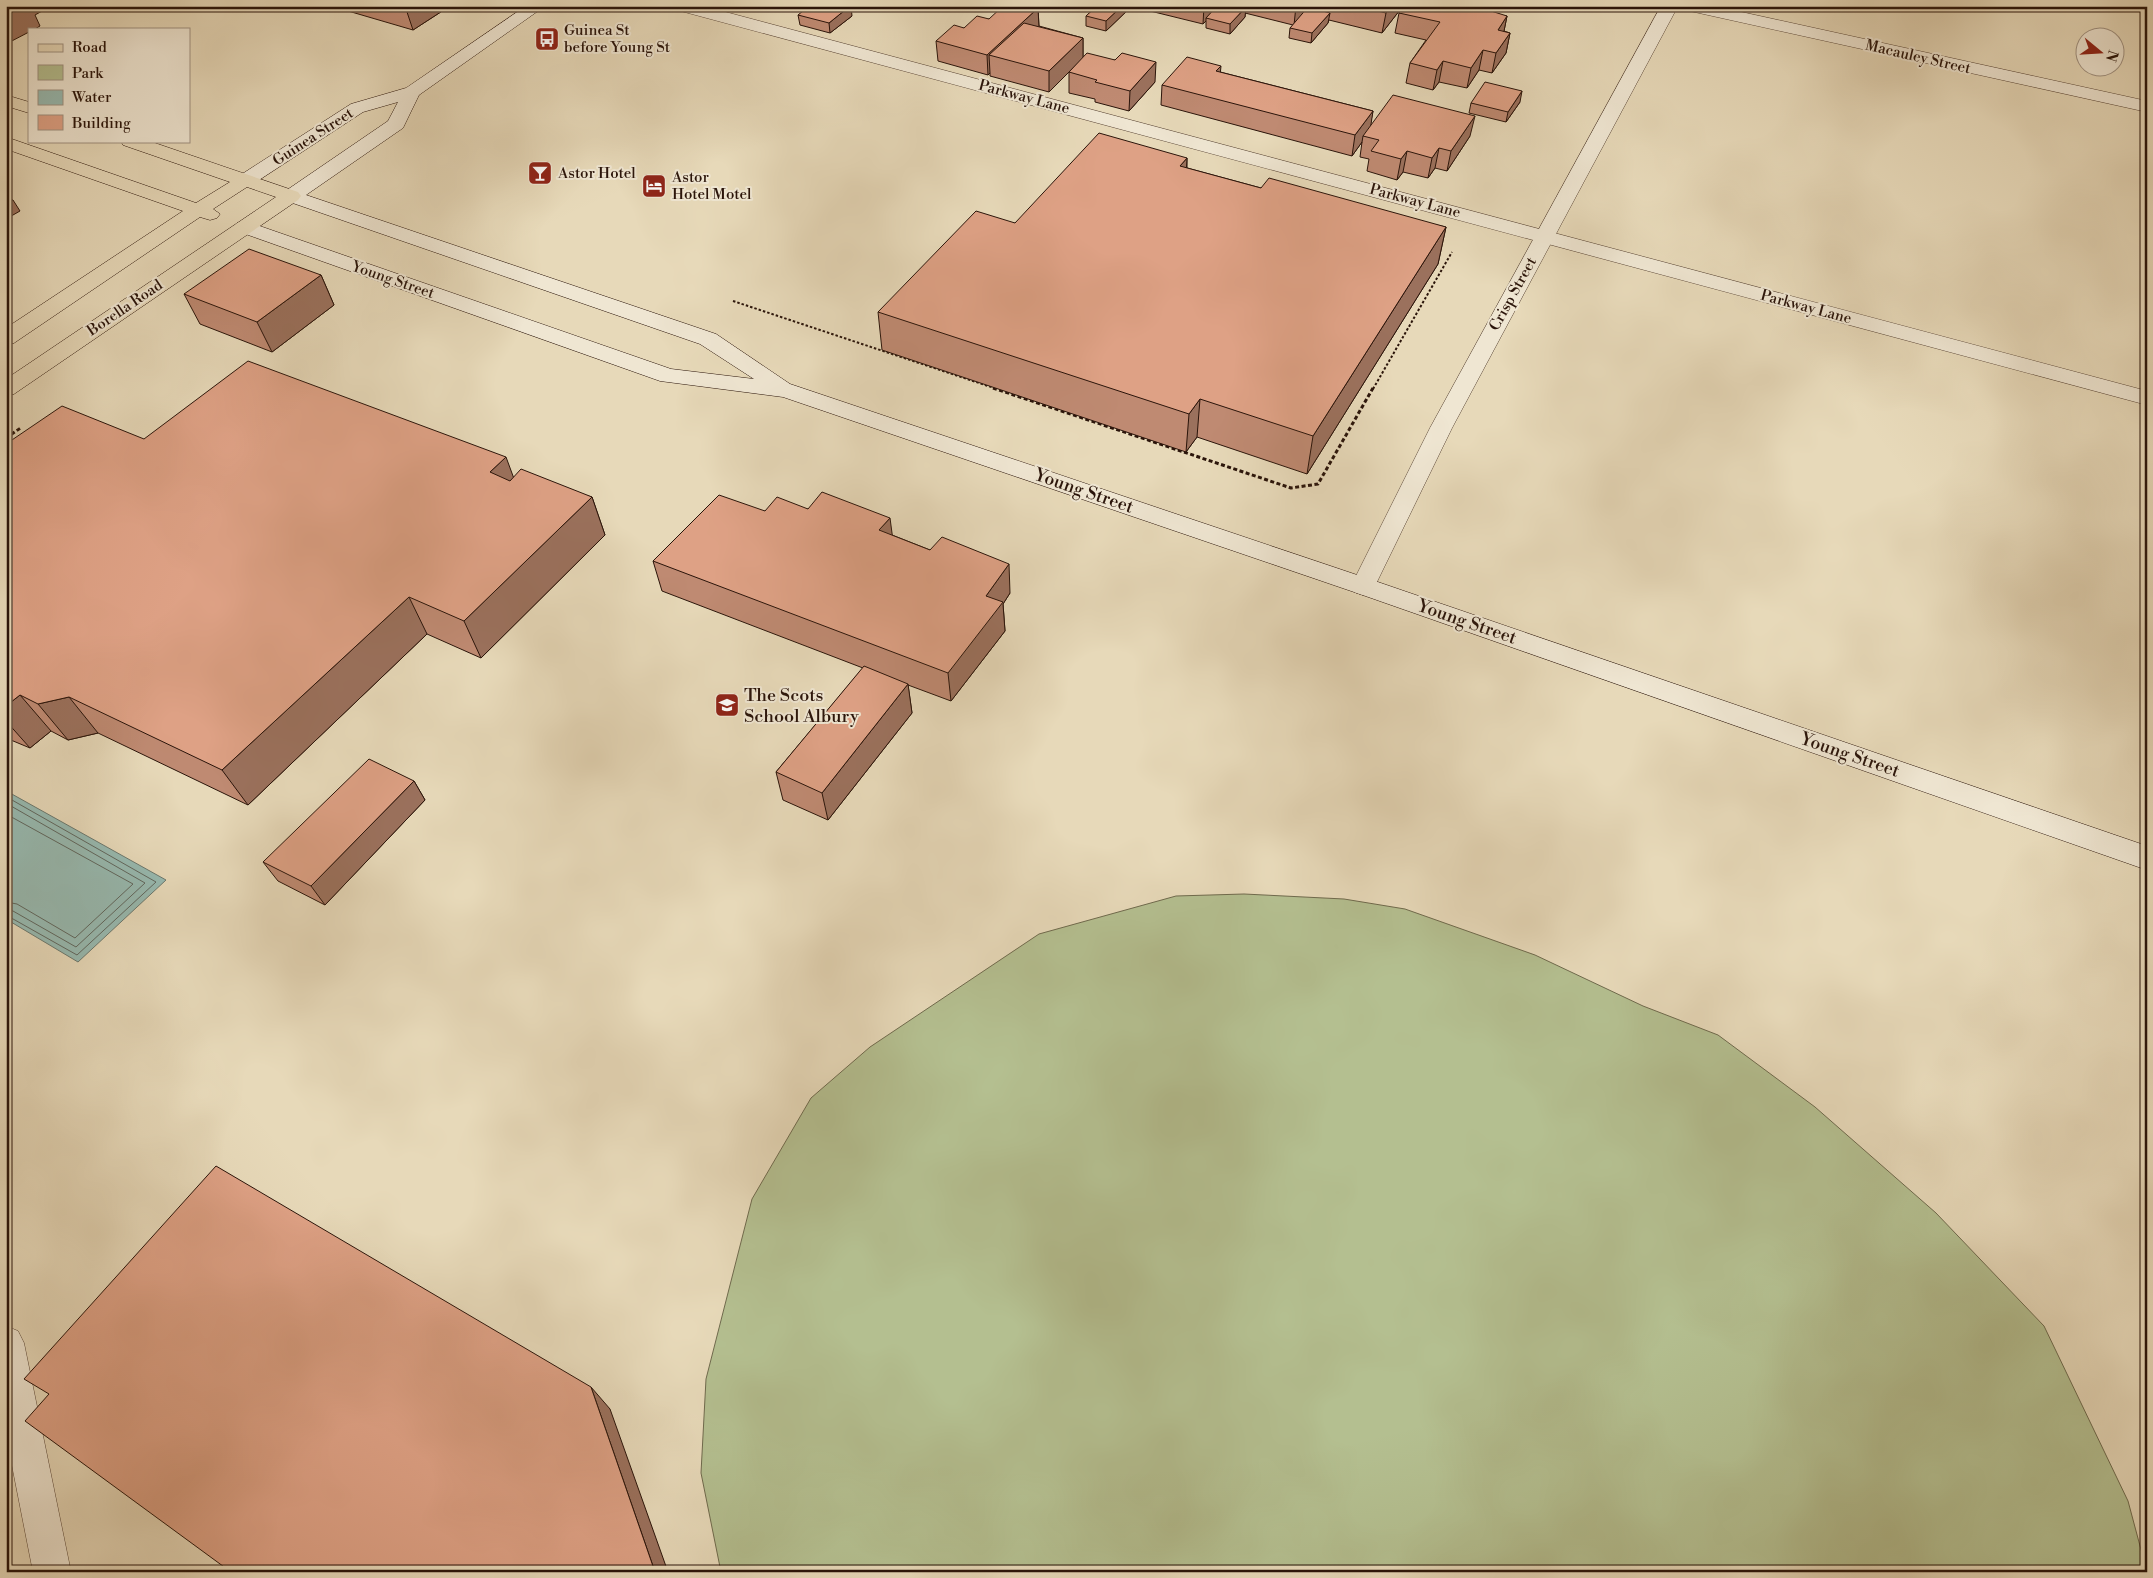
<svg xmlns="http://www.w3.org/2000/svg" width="2153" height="1578" viewBox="0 0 2153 1578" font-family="'Libre Bodoni',serif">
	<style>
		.green { fill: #b4bf90; stroke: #6f6a4d }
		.water { fill: #97bab1; stroke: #6b786e }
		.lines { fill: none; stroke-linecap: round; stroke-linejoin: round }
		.shore { stroke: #60675e; stroke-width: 1 }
		.lane-casing { stroke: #594536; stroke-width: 1 }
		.street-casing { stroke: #594536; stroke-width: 1 }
		.secondary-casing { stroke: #2a140a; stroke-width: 1 }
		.primary-casing { stroke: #2a140a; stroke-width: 1 }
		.path-far1 { stroke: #2a140a; stroke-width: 2; stroke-dasharray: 2.5 2; stroke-linecap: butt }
		.path { stroke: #2a140a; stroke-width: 3; stroke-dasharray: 4 2.5; stroke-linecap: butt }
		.lane { fill: #efe6d2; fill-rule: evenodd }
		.street { fill: #efe6d2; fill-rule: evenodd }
		.secondary { fill: #efe6d2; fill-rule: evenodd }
		.primary { fill: #e7d9b9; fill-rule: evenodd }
		.wall { fill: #bf8a72; stroke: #2a140a }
		.shaded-wall { fill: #9b715d; stroke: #2a140a }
		.building { fill: #dea185; stroke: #2a140a }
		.labels { text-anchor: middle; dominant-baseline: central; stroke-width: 4; stroke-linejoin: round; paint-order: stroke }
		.far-poi-label { font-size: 15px; fill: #2a140a; stroke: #efe6d2; text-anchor: start }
		.far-street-label { font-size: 15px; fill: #2a140a; stroke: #efe6d2 }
		.street-label { font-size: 18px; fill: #2a140a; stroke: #efe6d2 }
		.poi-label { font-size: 18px; fill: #2a140a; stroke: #efe6d2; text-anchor: start }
	</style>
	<rect width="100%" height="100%" fill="#e7d9b9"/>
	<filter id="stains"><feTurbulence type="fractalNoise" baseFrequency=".004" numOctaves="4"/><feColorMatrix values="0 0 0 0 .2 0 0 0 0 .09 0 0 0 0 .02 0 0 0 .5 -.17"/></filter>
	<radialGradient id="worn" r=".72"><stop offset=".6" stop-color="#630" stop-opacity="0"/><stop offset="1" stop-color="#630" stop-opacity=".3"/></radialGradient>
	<path class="green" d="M 1244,894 L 1344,899 L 1405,909 L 1535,955 L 1643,1006 L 1718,1035 L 1815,1107 L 1936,1213 L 2044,1326 L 2128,1501 L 2147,1572 L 721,1572 L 701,1473 L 706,1379 L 752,1199 L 811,1098 L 870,1047 L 1039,934 L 1176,896 Z"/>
	<path class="water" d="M 10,793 L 166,880 L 78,962 L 6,919 L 6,796 Z"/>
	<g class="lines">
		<path class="shore" d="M 6,800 L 12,800 L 156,882 L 77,955 L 6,915
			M 6,806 L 11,806 L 145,883 L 76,947 L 13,911 L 6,909
			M 6,814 L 133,884 L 75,938 L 17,904 L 6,902"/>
		<defs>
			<path id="lane" d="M 675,6 L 703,6 L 2147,391 L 2147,405 L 677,10 Z
				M 6,1326 L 18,1331 L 24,1343 L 71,1572 L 33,1572 L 6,1435 Z"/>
			<path id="street" d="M 1661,6 L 1678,6 L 1452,428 L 1375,586 L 1372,592 L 1363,595 L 1354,592 L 1351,586 L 1430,428 Z
				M 1682,6 L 1714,6 L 2147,101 L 2147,112 L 1690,11 L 1684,10 Z"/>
			<path id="secondary" d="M 526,6 L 545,6 L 419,95 L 403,128 L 306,195 L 716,334 L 790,384 L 1372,580 L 2147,846 L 2147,870 L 1354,592 L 783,397 L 660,381 L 237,231 L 234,227 L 237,223 L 244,221 L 251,223 L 671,369 L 754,379 L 700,344 L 284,200 L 281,196 L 284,192 L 388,121 L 398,102 L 363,112 L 253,184 L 246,186 L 239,184 L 236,180 L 239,176 L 351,104 L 406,88 Z"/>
			<path id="primary" d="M 6,95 L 29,102 L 29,113 L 6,106 Z
				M 6,137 L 196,203 L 230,182 L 123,145 L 121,141 L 149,141 L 298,192 L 301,196 L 298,200 L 14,394 L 6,396 L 6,379 L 276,197 L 247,187 L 213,209 L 220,214 L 217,218 L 210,220 L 200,217 L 14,343 L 6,345 L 6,328 L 183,211 L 6,149 Z"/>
		</defs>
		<use href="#lane" class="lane-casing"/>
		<use href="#street" class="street-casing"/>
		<use href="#secondary" class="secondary-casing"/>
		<use href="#primary" class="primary-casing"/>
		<path class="path-far1" d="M 733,301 L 997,389
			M 1373,389 L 1452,252"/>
		<path class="path" d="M 993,388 L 1291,488 L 1318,484 L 1373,388
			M 6,438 L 22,427"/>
		<use href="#lane" class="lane"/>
		<use href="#street" class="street"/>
		<use href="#secondary" class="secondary"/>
		<use href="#primary" class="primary"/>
	</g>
	<path class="wall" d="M 331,6 L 450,6 L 413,30 Z
		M 1097,6 L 1132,6 L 1106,31 L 1086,26 L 1086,16 Z
		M 1142,6 L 1311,6 L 1309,8 L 1325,12 L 1326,6 L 1403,6 L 1382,33 L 1329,20 L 1328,23 L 1311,43 L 1289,38 L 1290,28 L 1293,25 L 1245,13 L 1245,17 L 1230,34 L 1206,28 L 1206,21 L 1203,24 L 1142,9 Z
		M 1038,8 L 1039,26 L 1083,38 L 1083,58 L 1049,92 L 990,76 L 990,73 L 988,75 L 938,61 L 936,41 L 964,28 L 989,19 Z
		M 1399,13 L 1507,16 L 1504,31 L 1510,33 L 1506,53 L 1492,73 L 1479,70 L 1467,88 L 1439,82 L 1433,90 L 1406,83 L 1410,63 L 1426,40 L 1395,33 Z
		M 798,15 L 852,16 L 830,33 L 800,25 Z
		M 1115,60 L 1155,82 L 1129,111 L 1095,102 L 1095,99 L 1069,93 L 1069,72 Z
		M 1220,72 L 1373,111 L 1370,126 L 1470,136 L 1447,171 L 1435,168 L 1428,178 L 1403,172 L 1397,180 L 1367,171 L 1369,159 L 1360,157 L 1362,142 L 1352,156 L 1161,105 L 1162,85 Z
		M 1520,102 L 1506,122 L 1469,113 L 1471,103 Z
		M 1187,158 L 1187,168 L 1261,188 L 1446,227 L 1438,264 L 1307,474 L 1197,437 L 1186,452 L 882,350 L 878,312 L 1015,223 Z
		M 321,275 L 334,305 L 272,352 L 200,324 L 184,294 Z
		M 6,444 L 513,477 L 592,497 L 605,535 L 481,658 L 427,634 L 248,805 L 98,733 L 68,740 L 51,731 L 30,748 L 6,738 Z
		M 808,509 L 892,535 L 930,550 L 1010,593 L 1003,604 L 1005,631 L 951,701 L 908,685 L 912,713 L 828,820 L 783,800 L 776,772 L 863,668 L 662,591 L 653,561 L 765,511 Z
		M 414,781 L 425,800 L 325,905 L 278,881 L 263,862 Z"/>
	<path class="shaded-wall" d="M 7,6 L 51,6 L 35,15 L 40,26 L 35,29 L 29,29 L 29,32 L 6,44 L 6,7 Z
		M 405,6 L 450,6 L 413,30 Z
		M 850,6 L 851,6 L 852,16 L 830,33 L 829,23 Z
		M 1122,6 L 1132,6 L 1106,31 L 1106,21 Z
		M 1204,6 L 1220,6 L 1206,18 L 1206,21 L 1203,24 Z
		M 1296,6 L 1311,6 L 1294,25 Z
		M 1391,6 L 1403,6 L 1382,33 L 1386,13 Z
		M 1246,7 L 1245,17 L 1230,34 L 1230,24 Z
		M 1038,8 L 1039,28 L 989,55 L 990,73 L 988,75 L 987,55 Z
		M 1330,13 L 1328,23 L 1311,43 L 1312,33 Z
		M 1507,16 L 1503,36 L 1498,30 Z
		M 1510,33 L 1506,53 L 1492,73 L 1496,53 Z
		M 1083,38 L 1083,58 L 1049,92 L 1049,71 Z
		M 1483,50 L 1479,70 L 1467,88 L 1471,68 Z
		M 1443,61 L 1439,82 L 1433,90 L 1437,70 Z
		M 1156,62 L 1155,82 L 1129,111 L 1130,91 Z
		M 1221,66 L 1219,86 L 1216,71 Z
		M 1522,91 L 1520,102 L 1506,122 L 1508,112 Z
		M 1373,111 L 1370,131 L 1363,136 L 1362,142 L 1352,156 L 1355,135 Z
		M 1475,116 L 1470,136 L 1447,171 L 1451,151 Z
		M 1439,148 L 1435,168 L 1428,178 L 1432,158 Z
		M 1407,151 L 1403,172 L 1397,180 L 1401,159 Z
		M 1187,158 L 1185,195 L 1180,166 Z
		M 13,200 L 20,211 L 6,219 L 6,205 Z
		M 1446,227 L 1438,264 L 1307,474 L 1313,436 Z
		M 321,275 L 334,305 L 272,352 L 257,322 Z
		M 1200,399 L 1197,437 L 1186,452 L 1189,414 Z
		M 506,457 L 520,495 L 490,472 Z
		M 592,497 L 605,535 L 481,658 L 464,621 Z
		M 890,518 L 894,548 L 879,530 Z
		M 1009,564 L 1010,593 L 1003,604 L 1005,631 L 951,701 L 948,673 L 986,596 Z
		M 409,597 L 427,634 L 248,805 L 222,770 Z
		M 908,684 L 912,713 L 828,820 L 822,793 Z
		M 20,695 L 51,731 L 30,748 L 6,721 L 6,706 Z
		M 69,697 L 98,733 L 68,740 L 38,704 Z
		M 414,781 L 425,800 L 325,905 L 311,886 Z
		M 591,1387 L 610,1409 L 668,1572 L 655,1572 Z"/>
	<path class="building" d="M 809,6 L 850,6 L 829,23 L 798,15 Z
		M 1003,6 L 1030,6 L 1038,8 L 987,55 L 936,41 L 954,25 L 964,28 L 977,16 L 989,19 Z
		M 1097,6 L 1122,6 L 1106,21 L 1086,16 Z
		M 1217,6 L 1243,6 L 1246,7 L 1230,24 L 1206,18 Z
		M 1357,6 L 1391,6 L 1386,13 Z
		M 1403,6 L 1475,6 L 1507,16 L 1498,30 L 1510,33 L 1496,53 L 1483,50 L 1471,68 L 1443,61 L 1437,70 L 1410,63 L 1440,22 L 1399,13 Z
		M 1308,7 L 1330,13 L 1312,33 L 1290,28 Z
		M 1024,23 L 1083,38 L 1049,71 L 989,55 Z
		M 1087,53 L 1115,60 L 1122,53 L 1156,62 L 1130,91 L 1095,82 L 1097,80 L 1069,72 Z
		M 1187,57 L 1221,66 L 1216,71 L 1373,111 L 1355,135 L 1162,85 Z
		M 1485,82 L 1522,91 L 1508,112 L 1471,103 Z
		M 1393,95 L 1475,116 L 1451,151 L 1439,148 L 1432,158 L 1407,151 L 1401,159 L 1371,151 L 1379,140 L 1363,136 Z
		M 1099,133 L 1187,158 L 1180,166 L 1261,188 L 1269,178 L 1446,227 L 1313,436 L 1200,399 L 1189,414 L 878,312 L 976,211 L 1015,223 Z
		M 6,198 L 13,200 L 6,205 Z
		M 249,249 L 321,275 L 257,322 L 184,294 Z
		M 248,361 L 506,457 L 490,472 L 510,481 L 521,469 L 592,497 L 464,621 L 409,597 L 222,770 L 69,697 L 38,704 L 20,695 L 6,706 L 6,444 L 62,406 L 144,439 Z
		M 822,492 L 890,518 L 879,530 L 930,550 L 942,537 L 1009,564 L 986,596 L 1003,602 L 948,673 L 653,561 L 719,495 L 765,511 L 777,497 L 808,509 Z
		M 864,666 L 908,684 L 822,793 L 776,772 Z
		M 369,759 L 414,781 L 311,886 L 263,862 Z
		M 216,1166 L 591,1387 L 655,1572 L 231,1572 L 25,1421 L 49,1394 L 24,1379 Z"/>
	<defs>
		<symbol id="bus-square" viewBox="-11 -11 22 22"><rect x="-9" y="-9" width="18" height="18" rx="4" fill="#8f2418" stroke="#efe6d2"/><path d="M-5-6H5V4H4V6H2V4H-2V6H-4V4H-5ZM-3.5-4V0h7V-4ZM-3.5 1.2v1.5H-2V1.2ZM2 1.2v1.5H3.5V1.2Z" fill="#fff"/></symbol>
		<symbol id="bar-square" viewBox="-11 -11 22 22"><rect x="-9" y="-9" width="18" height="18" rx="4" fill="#8f2418" stroke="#efe6d2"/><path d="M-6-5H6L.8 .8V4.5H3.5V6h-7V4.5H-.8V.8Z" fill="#fff"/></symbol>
		<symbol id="hotel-square" viewBox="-11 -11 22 22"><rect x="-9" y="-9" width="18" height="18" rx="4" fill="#8f2418" stroke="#efe6d2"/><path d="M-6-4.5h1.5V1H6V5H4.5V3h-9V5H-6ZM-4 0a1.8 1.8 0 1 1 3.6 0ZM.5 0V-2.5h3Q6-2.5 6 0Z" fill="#fff"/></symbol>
		<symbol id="school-square" viewBox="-11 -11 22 22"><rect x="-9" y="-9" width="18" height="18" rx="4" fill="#8f2418" stroke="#efe6d2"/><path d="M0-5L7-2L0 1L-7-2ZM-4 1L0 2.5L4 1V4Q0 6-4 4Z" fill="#fff"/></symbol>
	</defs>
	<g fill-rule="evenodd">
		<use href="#bus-square" x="533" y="25" width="28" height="28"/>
		<use href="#bar-square" x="526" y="159" width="28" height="28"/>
		<use href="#hotel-square" x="640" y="172" width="28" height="28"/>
		<use href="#school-square" x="713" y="691" width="28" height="28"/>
	</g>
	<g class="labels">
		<g class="far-poi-label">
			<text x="564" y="30">Guinea St<tspan x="564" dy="17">before Young St</tspan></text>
			<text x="558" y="173">Astor Hotel</text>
			<text x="672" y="177">Astor<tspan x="672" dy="17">Hotel Motel</tspan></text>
		</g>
		<g class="far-street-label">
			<text transform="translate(1918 57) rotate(13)">Macauley Street</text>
			<text transform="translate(1024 97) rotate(15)">Parkway Lane</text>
			<text transform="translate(313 137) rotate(-33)">Guinea Street</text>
			<text transform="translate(1415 201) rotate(15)">Parkway Lane</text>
			<text transform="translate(393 280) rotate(19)">Young Street</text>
			<text transform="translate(1513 294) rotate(-61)">Crisp Street</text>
			<text transform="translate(1806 307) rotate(15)">Parkway Lane</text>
			<text transform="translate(125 308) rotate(-34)">Borella Road</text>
		</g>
		<g class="street-label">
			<text transform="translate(1084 491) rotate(19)">Young Street</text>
			<text transform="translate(1467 622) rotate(19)">Young Street</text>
			<text transform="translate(1850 755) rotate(19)">Young Street</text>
		</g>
		<g class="poi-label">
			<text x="744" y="695">The Scots<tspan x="744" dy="21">School Albury</tspan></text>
		</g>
	</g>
	<rect width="2153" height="1578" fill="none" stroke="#e7d9b9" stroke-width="25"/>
	<rect x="8" y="8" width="2138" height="1563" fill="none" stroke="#2a140a" stroke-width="2.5"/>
	<rect x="12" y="12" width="2128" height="1553" fill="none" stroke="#2a140a"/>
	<rect x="28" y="28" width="162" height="115" fill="#efe6d2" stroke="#a09282"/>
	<rect x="38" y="44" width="25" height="8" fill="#e7d9b9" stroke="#a09282"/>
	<text x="72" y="52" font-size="15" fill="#2a140a">Road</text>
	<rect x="38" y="65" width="25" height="15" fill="#b4bf90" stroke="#a09282"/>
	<text x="72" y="78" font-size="15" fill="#2a140a">Park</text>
	<rect x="38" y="90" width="25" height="15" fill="#97bab1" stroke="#a09282"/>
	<text x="72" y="102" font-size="15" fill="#2a140a">Water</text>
	<rect x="38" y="115" width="25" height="15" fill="#dea185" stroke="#a09282"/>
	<text x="72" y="128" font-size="15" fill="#2a140a">Building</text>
	<g transform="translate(2100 52) rotate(108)"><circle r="24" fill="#efe6d2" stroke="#a09282"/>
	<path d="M0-4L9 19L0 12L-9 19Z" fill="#8f2418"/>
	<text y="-8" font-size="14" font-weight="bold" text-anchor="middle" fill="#2a140a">N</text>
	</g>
	<rect width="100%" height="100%" filter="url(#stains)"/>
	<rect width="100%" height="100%" fill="url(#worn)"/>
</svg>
